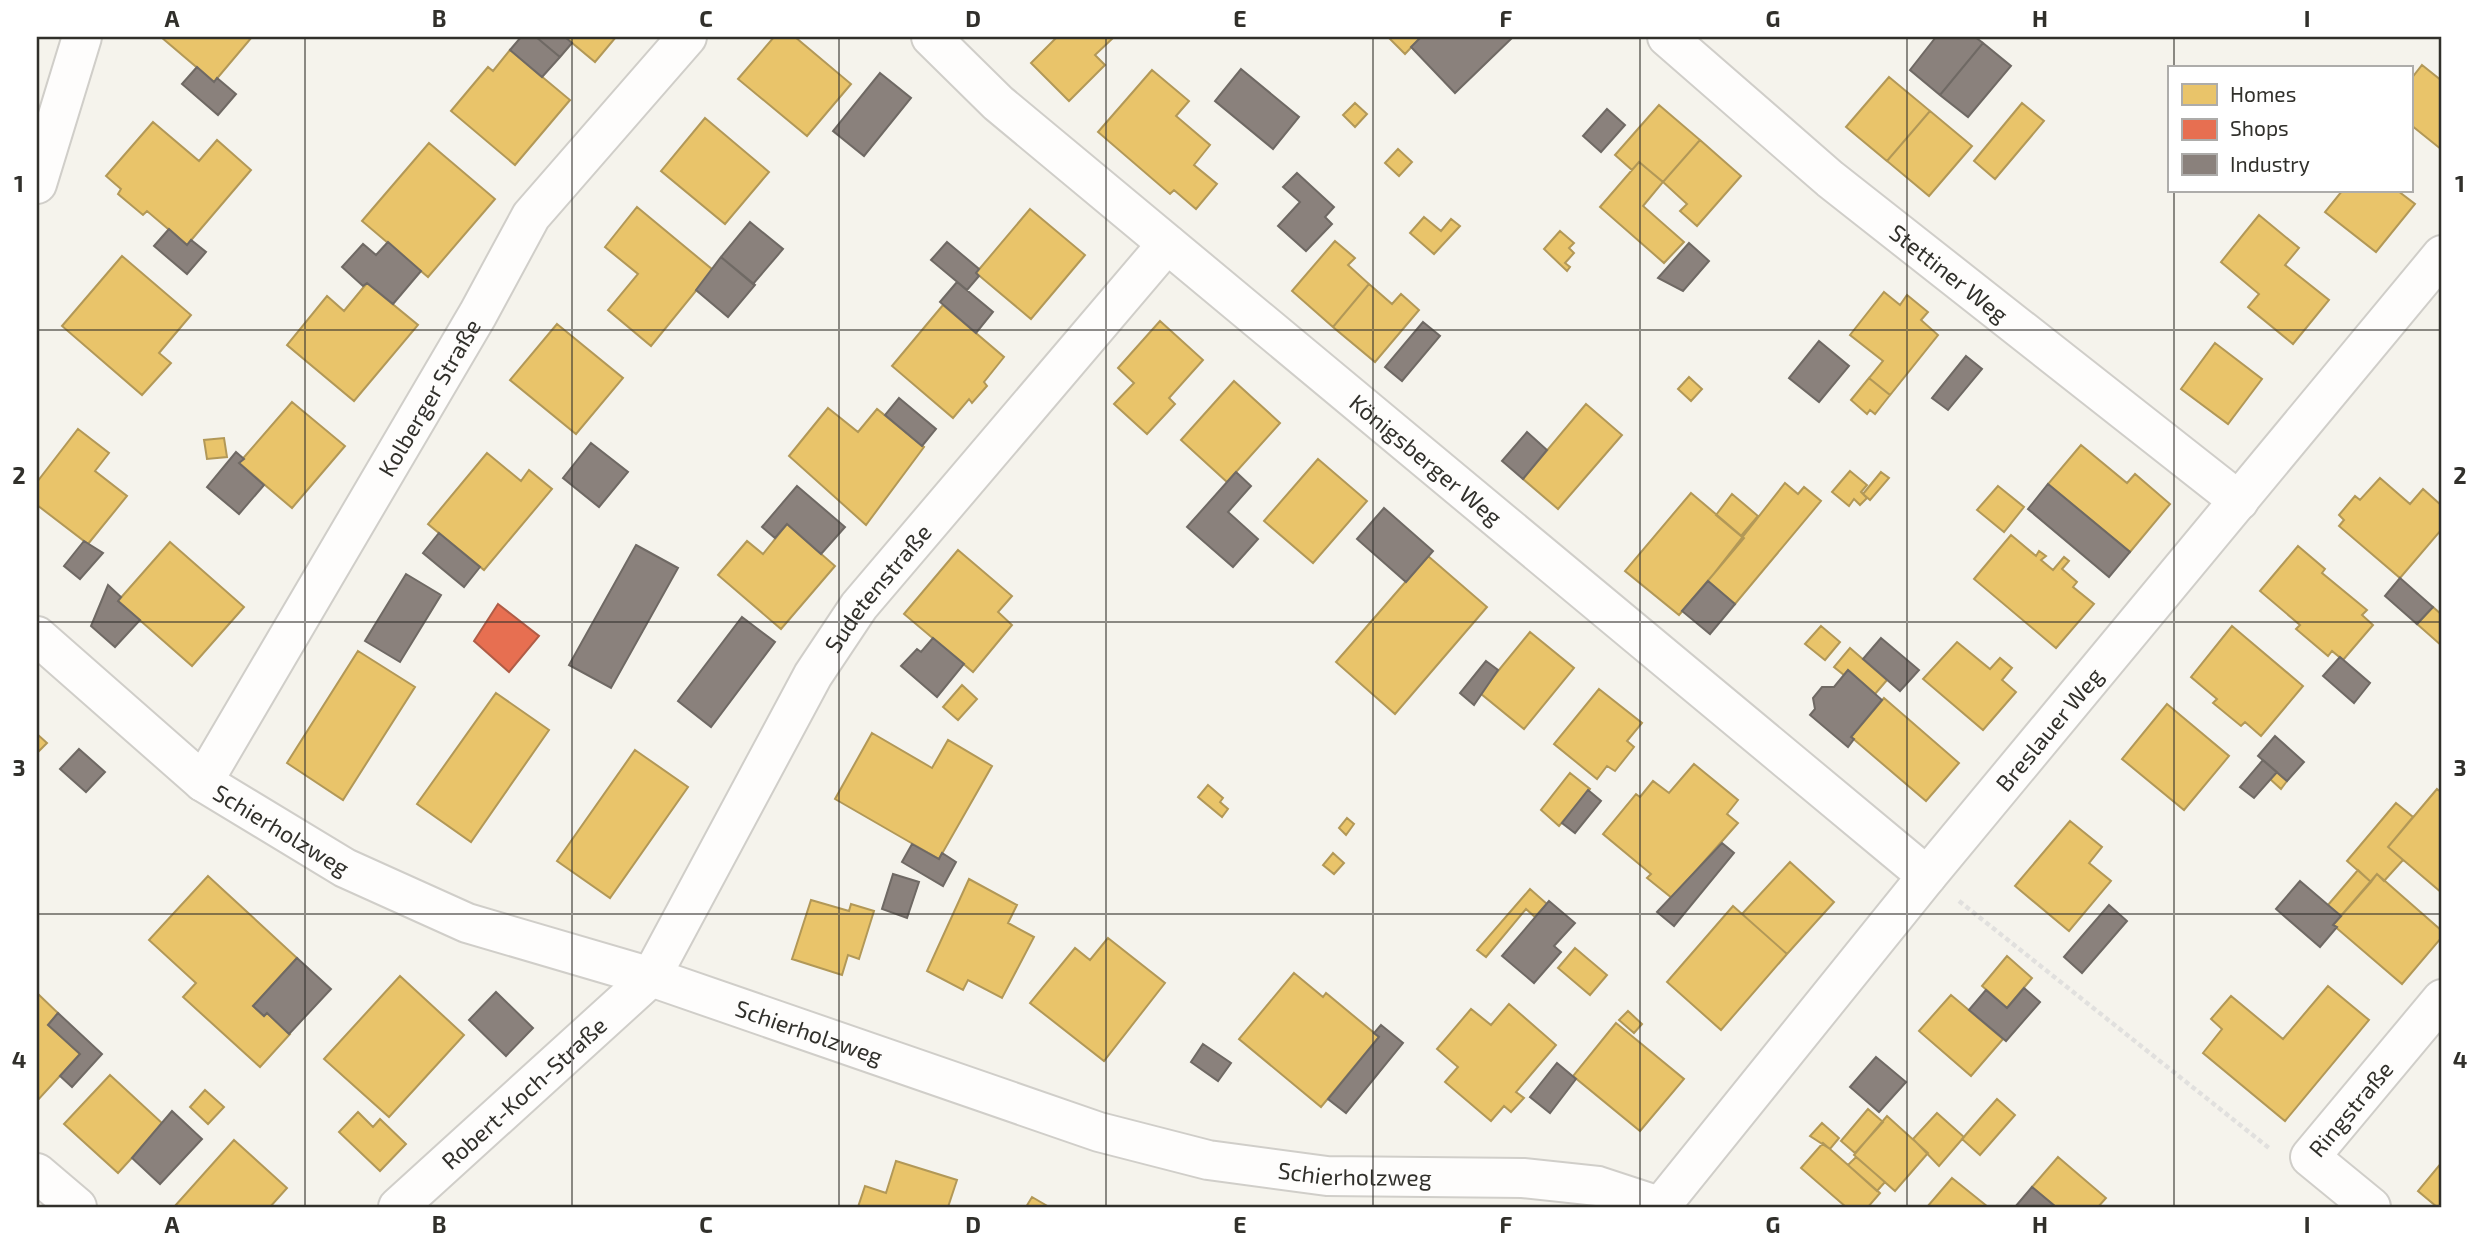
<svg xmlns="http://www.w3.org/2000/svg" width="2479" height="1244" viewBox="0 0 2479 1244" font-family="'Exo 2',sans-serif">
	<style>
		.homes { fill: #e9c46a; stroke: #b29857; stroke-width: 2 }
		.shops { fill: #e76f51; stroke: #b05c46; stroke-width: 2 }
		.industry { fill: #8a817c; stroke: #6f6964; stroke-width: 2 }
		.lines { fill: none; stroke-linecap: round; stroke-linejoin: round }
		.minor-casing { stroke: #d0cec9; stroke-width: 42 }
		.path { stroke: #e1e0de; stroke-width: 4.5; stroke-dasharray: 5 3.5; stroke-linecap: butt }
		.minor { stroke: #fefdfc; stroke-width: 38 }
		.grid { fill: none; stroke: #31302b; stroke-width: 2; stroke-opacity: 0.55 }
		.labels { text-anchor: middle; dominant-baseline: central; stroke-width: 7; stroke-linejoin: round; paint-order: stroke }
		.street-label { font-size: 23px; fill: #31302b; stroke: #fff }
		.neatline { fill: none; stroke: #31302b; stroke-width: 2.5 }
		.grid-label { font-size: 23px; text-anchor: middle; font-weight: bold; fill: #31302b }
	</style>
	<rect width="100%" height="100%" fill="#f5f3ec"/>
	<path class="homes" d="M 161,37 L 252,37 L 214,82 Z
		M 565,37 L 616,37 L 595,62 Z
		M 774,37 L 795,37 L 851,84 L 807,136 L 738,79 Z
		M 1057,37 L 1114,37 L 1095,55 L 1105,65 L 1069,101 L 1031,63 Z
		M 1388,37 L 1421,37 L 1405,54 Z
		M 510,50 L 570,100 L 515,165 L 451,111 L 488,67 L 493,71 Z
		M 2422,65 L 2442,81 L 2442,150 L 2411,125 L 2411,79 Z
		M 1152,70 L 1189,101 L 1176,116 L 1210,145 L 1194,165 L 1217,184 L 1196,209 L 1174,190 L 1170,194 L 1098,132 Z
		M 1889,77 L 1930,111 L 1887,161 L 1846,127 Z
		M 1355,103 L 1367,114 L 1355,127 L 1343,115 Z
		M 2022,103 L 2044,121 L 1995,179 L 1974,161 Z
		M 1659,105 L 1700,140 L 1663,182 L 1639,162 L 1632,170 L 1615,155 Z
		M 1930,111 L 1972,146 L 1929,196 L 1887,161 Z
		M 705,118 L 769,172 L 725,224 L 661,171 Z
		M 153,122 L 199,161 L 217,140 L 251,170 L 187,245 L 147,211 L 143,215 L 118,194 L 121,189 L 106,176 Z
		M 1700,140 L 1741,176 L 1697,226 L 1680,211 L 1687,204 L 1663,182 Z
		M 429,143 L 495,199 L 428,277 L 362,221 Z
		M 1398,149 L 1412,162 L 1399,176 L 1385,163 Z
		M 1639,162 L 1663,182 L 1643,206 L 1684,242 L 1664,263 L 1600,207 Z
		M 2342,191 L 2398,191 L 2415,204 L 2376,252 L 2325,212 Z
		M 637,207 L 713,270 L 651,346 L 608,310 L 638,274 L 605,247 Z
		M 1030,209 L 1085,255 L 1031,319 L 976,273 Z
		M 2259,215 L 2299,248 L 2285,265 L 2329,300 L 2293,344 L 2248,307 L 2259,294 L 2221,262 Z
		M 1424,217 L 1441,231 L 1451,219 L 1460,226 L 1434,254 L 1410,233 Z
		M 1560,231 L 1574,243 L 1569,248 L 1574,253 L 1565,263 L 1570,267 L 1567,271 L 1544,249 Z
		M 1335,241 L 1355,258 L 1348,265 L 1369,284 L 1333,327 L 1292,291 Z
		M 122,256 L 191,315 L 159,353 L 171,363 L 142,395 L 62,326 Z
		M 367,283 L 418,325 L 354,401 L 287,345 L 327,296 L 344,311 Z
		M 1369,284 L 1392,304 L 1401,294 L 1419,310 L 1375,362 L 1333,327 Z
		M 1884,292 L 1900,305 L 1907,295 L 1928,312 L 1921,320 L 1938,335 L 1890,395 L 1869,378 L 1883,361 L 1850,335 Z
		M 943,305 L 1004,357 L 984,382 L 987,386 L 972,403 L 969,399 L 953,418 L 892,366 Z
		M 1160,321 L 1203,360 L 1169,398 L 1175,404 L 1147,434 L 1114,404 L 1134,383 L 1118,368 Z
		M 557,324 L 623,378 L 576,434 L 510,380 Z
		M 2215,343 L 2262,379 L 2228,424 L 2181,389 Z
		M 1689,377 L 1702,389 L 1691,401 L 1678,389 Z
		M 1869,378 L 1890,395 L 1875,414 L 1870,410 L 1867,414 L 1851,400 Z
		M 1234,381 L 1280,423 L 1227,482 L 1181,440 Z
		M 292,402 L 345,446 L 292,508 L 239,463 Z
		M 1586,404 L 1622,435 L 1558,509 L 1523,479 Z
		M 828,408 L 858,432 L 877,409 L 924,447 L 866,525 L 789,456 Z
		M 78,429 L 109,453 L 95,471 L 127,496 L 88,544 L 37,505 L 37,482 Z
		M 224,438 L 227,457 L 207,459 L 204,440 Z
		M 2081,445 L 2127,483 L 2135,474 L 2170,504 L 2130,552 L 2048,484 Z
		M 487,453 L 521,481 L 529,470 L 552,489 L 484,570 L 428,524 Z
		M 1318,459 L 1367,501 L 1313,563 L 1264,521 Z
		M 1850,471 L 1867,485 L 1861,492 L 1867,498 L 1860,505 L 1854,499 L 1849,506 L 1832,492 Z
		M 1881,472 L 1889,478 L 1870,500 L 1863,494 Z
		M 2380,478 L 2410,504 L 2423,489 L 2442,506 L 2442,529 L 2400,578 L 2339,526 L 2344,520 L 2339,515 L 2355,496 L 2360,500 Z
		M 1785,483 L 1798,494 L 1804,487 L 1821,501 L 1735,604 L 1708,581 Z
		M 1998,486 L 2024,507 L 2004,532 L 1977,510 Z
		M 1691,493 L 1744,538 L 1679,615 L 1625,571 Z
		M 1732,494 L 1758,516 L 1741,536 L 1716,515 Z
		M 787,524 L 835,566 L 781,629 L 718,575 L 747,541 L 763,554 Z
		M 2011,535 L 2036,556 L 2039,551 L 2046,556 L 2041,560 L 2053,570 L 2064,557 L 2069,561 L 2062,569 L 2077,582 L 2073,587 L 2094,604 L 2056,648 L 1974,579 Z
		M 170,542 L 244,607 L 192,666 L 118,601 Z
		M 2298,546 L 2325,569 L 2322,573 L 2367,610 L 2362,615 L 2373,625 L 2343,660 L 2332,651 L 2328,656 L 2296,629 L 2300,625 L 2260,591 Z
		M 958,550 L 1012,596 L 998,612 L 1012,625 L 973,672 L 904,614 Z
		M 1428,556 L 1487,607 L 1395,714 L 1336,662 Z
		M 2433,607 L 2442,615 L 2442,646 L 2417,624 Z
		M 1821,626 L 1840,642 L 1825,660 L 1805,644 Z
		M 2232,626 L 2303,686 L 2261,736 L 2245,722 L 2241,726 L 2213,703 L 2217,699 L 2191,677 Z
		M 1530,632 L 1574,668 L 1524,729 L 1480,693 Z
		M 1957,642 L 1990,669 L 2000,658 L 2012,668 L 2002,680 L 2016,692 L 1983,730 L 1923,679 Z
		M 1850,648 L 1887,680 L 1875,694 L 1848,670 L 1844,675 L 1834,667 Z
		M 358,651 L 415,687 L 343,800 L 287,763 Z
		M 962,685 L 977,699 L 958,720 L 943,707 Z
		M 1599,689 L 1642,723 L 1627,741 L 1634,747 L 1615,771 L 1607,766 L 1597,779 L 1554,744 Z
		M 496,693 L 549,730 L 471,842 L 417,804 Z
		M 1884,698 L 1959,763 L 1926,801 L 1851,737 Z
		M 2167,704 L 2229,756 L 2184,810 L 2122,759 Z
		M 872,733 L 932,768 L 948,740 L 992,766 L 939,859 L 835,799 Z
		M 37,734 L 47,743 L 37,753 Z
		M 635,750 L 688,787 L 610,898 L 557,861 Z
		M 1694,764 L 1738,800 L 1727,814 L 1738,823 L 1672,898 L 1647,878 L 1651,874 L 1603,834 L 1636,794 L 1640,797 L 1653,781 L 1669,793 Z
		M 2277,772 L 2287,781 L 2281,789 L 2270,779 Z
		M 1570,773 L 1590,789 L 1559,826 L 1541,810 Z
		M 1208,785 L 1223,798 L 1220,802 L 1228,809 L 1222,817 L 1198,797 Z
		M 2437,789 L 2442,793 L 2442,893 L 2388,847 Z
		M 2396,803 L 2413,817 L 2388,847 L 2403,860 L 2384,881 L 2377,874 L 2371,882 L 2347,861 Z
		M 1347,818 L 1354,824 L 1346,835 L 1339,828 Z
		M 2070,821 L 2102,847 L 2089,863 L 2111,881 L 2069,931 L 2015,886 Z
		M 1333,853 L 1344,863 L 1334,874 L 1323,865 Z
		M 1790,862 L 1834,902 L 1787,954 L 1742,914 Z
		M 2358,870 L 2371,882 L 2341,916 L 2328,905 Z
		M 2377,874 L 2442,931 L 2442,937 L 2402,984 L 2333,925 Z
		M 208,876 L 297,958 L 253,1006 L 264,1016 L 267,1013 L 290,1034 L 260,1067 L 183,997 L 196,983 L 149,940 Z
		M 969,879 L 1017,905 L 1008,923 L 1034,937 L 1002,998 L 968,980 L 963,990 L 927,971 Z
		M 1530,889 L 1547,904 L 1535,917 L 1526,909 L 1486,957 L 1477,950 Z
		M 811,900 L 849,911 L 851,904 L 874,911 L 859,959 L 848,955 L 842,975 L 792,959 Z
		M 1733,906 L 1787,954 L 1721,1030 L 1667,982 Z
		M 1108,938 L 1165,983 L 1104,1061 L 1030,1003 L 1075,948 L 1090,960 Z
		M 1575,948 L 1607,975 L 1590,995 L 1558,968 Z
		M 2007,956 L 2032,978 L 2007,1008 L 1982,986 Z
		M 1294,973 L 1323,997 L 1326,993 L 1379,1037 L 1321,1107 L 1239,1039 Z
		M 400,976 L 464,1035 L 389,1117 L 324,1059 Z
		M 2328,986 L 2369,1020 L 2285,1121 L 2203,1053 L 2222,1029 L 2211,1019 L 2231,996 L 2283,1039 Z
		M 37,993 L 58,1013 L 48,1025 L 80,1054 L 37,1101 Z
		M 1951,995 L 2003,1039 L 1971,1076 L 1919,1031 Z
		M 1509,1004 L 1556,1045 L 1516,1092 L 1524,1098 L 1511,1112 L 1504,1106 L 1491,1121 L 1445,1082 L 1458,1067 L 1437,1049 L 1471,1009 L 1491,1025 Z
		M 1628,1011 L 1642,1024 L 1634,1033 L 1619,1020 Z
		M 1616,1023 L 1684,1079 L 1640,1131 L 1573,1076 Z
		M 110,1075 L 163,1124 L 118,1173 L 64,1124 Z
		M 205,1090 L 224,1107 L 208,1124 L 190,1107 Z
		M 1997,1099 L 2015,1115 L 1980,1155 L 1962,1139 Z
		M 1868,1109 L 1883,1122 L 1855,1153 L 1841,1141 Z
		M 358,1112 L 373,1127 L 380,1119 L 406,1144 L 380,1171 L 339,1132 Z
		M 1937,1113 L 1964,1137 L 1939,1166 L 1913,1139 Z
		M 1887,1116 L 1928,1153 L 1895,1191 L 1854,1155 Z
		M 1822,1123 L 1839,1138 L 1830,1149 L 1810,1136 Z
		M 234,1140 L 287,1188 L 270,1207 L 174,1207 Z
		M 1823,1143 L 1880,1193 L 1868,1207 L 1846,1207 L 1801,1168 Z
		M 1856,1157 L 1885,1182 L 1877,1191 L 1848,1165 Z
		M 2058,1157 L 2106,1198 L 2098,1207 L 2056,1207 L 2032,1187 Z
		M 896,1161 L 957,1180 L 948,1207 L 858,1207 L 865,1186 L 886,1193 Z
		M 2442,1162 L 2442,1207 L 2437,1207 L 2418,1191 Z
		M 1952,1178 L 1988,1207 L 1927,1207 Z
		M 1032,1197 L 1049,1207 L 1026,1207 Z"/>
	<path class="shops" d="M 498,604 L 539,636 L 509,672 L 474,641 Z"/>
	<path class="industry" d="M 521,37 L 536,37 L 560,57 L 542,77 L 510,50 Z
		M 536,37 L 565,37 L 572,43 L 560,57 Z
		M 1421,37 L 1513,37 L 1455,93 L 1411,47 Z
		M 1936,37 L 1975,37 L 1983,43 L 1940,95 L 1910,70 Z
		M 1983,43 L 2011,66 L 1968,117 L 1940,95 Z
		M 197,67 L 214,82 L 217,78 L 236,94 L 218,115 L 182,84 Z
		M 1241,69 L 1299,117 L 1273,149 L 1215,101 Z
		M 880,73 L 911,98 L 864,156 L 833,131 Z
		M 1607,109 L 1625,125 L 1601,152 L 1583,136 Z
		M 1297,173 L 1334,207 L 1325,217 L 1332,224 L 1306,251 L 1278,226 L 1300,202 L 1283,187 Z
		M 750,222 L 783,249 L 753,284 L 721,257 Z
		M 169,229 L 187,245 L 191,240 L 206,252 L 187,274 L 154,246 Z
		M 388,242 L 421,271 L 393,304 L 367,283 L 363,286 L 342,267 L 363,244 L 376,255 Z
		M 947,242 L 979,269 L 976,273 L 979,276 L 967,290 L 931,260 Z
		M 1689,243 L 1709,261 L 1683,291 L 1658,278 Z
		M 721,257 L 755,285 L 728,317 L 696,290 Z
		M 957,282 L 993,312 L 976,333 L 940,302 Z
		M 1423,322 L 1440,336 L 1402,381 L 1385,367 Z
		M 1819,341 L 1849,366 L 1819,402 L 1789,378 Z
		M 1966,356 L 1982,369 L 1948,410 L 1932,398 Z
		M 899,398 L 936,429 L 922,446 L 885,415 Z
		M 1527,432 L 1547,450 L 1523,479 L 1502,461 Z
		M 591,443 L 628,472 L 599,507 L 563,478 Z
		M 236,452 L 244,459 L 239,463 L 264,485 L 239,514 L 207,487 Z
		M 1236,472 L 1251,486 L 1228,512 L 1258,539 L 1233,567 L 1187,527 Z
		M 2048,484 L 2130,552 L 2109,577 L 2028,509 Z
		M 797,486 L 845,527 L 821,554 L 787,524 L 775,538 L 762,527 Z
		M 1384,508 L 1433,551 L 1406,582 L 1357,539 Z
		M 439,533 L 480,567 L 464,587 L 423,553 Z
		M 84,541 L 103,553 L 80,579 L 64,566 Z
		M 636,545 L 678,568 L 611,688 L 569,665 Z
		M 406,574 L 441,595 L 400,662 L 365,641 Z
		M 2400,578 L 2433,607 L 2417,624 L 2385,596 Z
		M 1708,581 L 1735,604 L 1710,634 L 1682,611 Z
		M 108,585 L 121,597 L 118,601 L 140,620 L 115,647 L 91,626 Z
		M 742,617 L 775,642 L 711,727 L 678,701 Z
		M 933,638 L 964,664 L 937,697 L 901,666 L 917,649 L 921,652 Z
		M 1881,638 L 1919,670 L 1900,691 L 1863,659 Z
		M 2340,657 L 2370,683 L 2354,703 L 2323,676 Z
		M 1486,661 L 1498,670 L 1474,705 L 1460,693 Z
		M 1848,670 L 1882,700 L 1851,737 L 1854,739 L 1848,747 L 1810,715 L 1815,709 L 1813,698 L 1822,687 L 1834,687 Z
		M 2275,736 L 2304,762 L 2287,781 L 2258,756 Z
		M 79,749 L 105,772 L 86,792 L 60,769 Z
		M 2263,760 L 2277,772 L 2254,798 L 2240,787 Z
		M 1588,790 L 1601,801 L 1575,833 L 1562,823 Z
		M 1722,843 L 1734,853 L 1674,926 L 1657,912 Z
		M 912,844 L 939,859 L 942,853 L 956,862 L 943,886 L 902,862 Z
		M 893,874 L 919,882 L 907,918 L 882,909 Z
		M 2300,881 L 2341,916 L 2333,925 L 2337,927 L 2320,947 L 2276,909 Z
		M 1549,901 L 1575,923 L 1554,946 L 1561,952 L 1534,983 L 1502,956 Z
		M 2109,905 L 2127,921 L 2082,973 L 2064,957 Z
		M 297,958 L 331,989 L 289,1034 L 267,1013 L 264,1016 L 253,1006 Z
		M 2024,988 L 2040,1002 L 2006,1041 L 1969,1010 L 1986,990 L 2007,1008 Z
		M 496,992 L 533,1028 L 506,1056 L 469,1020 Z
		M 58,1013 L 102,1054 L 72,1087 L 60,1076 L 80,1054 L 48,1025 Z
		M 1381,1025 L 1403,1043 L 1346,1113 L 1328,1099 L 1379,1037 L 1374,1033 Z
		M 1203,1044 L 1231,1063 L 1218,1081 L 1191,1062 Z
		M 1876,1057 L 1906,1082 L 1879,1112 L 1850,1087 Z
		M 1557,1063 L 1576,1079 L 1550,1113 L 1530,1097 Z
		M 172,1111 L 202,1139 L 160,1184 L 132,1158 Z
		M 2032,1187 L 2056,1207 L 2015,1207 Z"/>
	<g class="lines">
		<defs>
			<g id="minor">
				<path id="s1" d="M 931,37 L 998,103 L 1927,876"/>
				<path id="s2" d="M 1667,37 L 1830,179 L 2239,501"/>
				<path d="M 37,184 L 82,37"/>
				<path id="s3" d="M 37,636 L 203,782 L 345,868 L 467,923 L 651,977 L 1099,1132 L 1208,1160 L 1327,1176 L 1523,1178 L 1598,1186 L 1662,1207"/>
				<path id="s4" d="M 203,782 L 478,314 L 531,216 L 687,37"/>
				<path d="M 37,1173 L 77,1207"/>
				<path id="s5" d="M 398,1207 L 651,977 L 813,675 L 859,606 L 1167,244"/>
				<path id="s6" d="M 1660,1207 L 1927,876 L 2442,255"/>
				<path id="s7" d="M 2371,1207 L 2310,1157 L 2442,999"/>
			</g>
		</defs>
		<use href="#minor" class="minor-casing"/>
		<path class="path" d="M 1959,901 L 2269,1148"/>
		<use href="#minor" class="minor"/>
	</g>
	<path class="grid" d="M 305,37 L 305,1207M 572,37 L 572,1207M 839,37 L 839,1207M 1106,37 L 1106,1207M 1373,37 L 1373,1207M 1640,37 L 1640,1207M 1907,37 L 1907,1207M 2174,37 L 2174,68M 2174,191 L 2174,1207M 37,330 L 2442,330M 37,622 L 2442,622M 37,914 L 2442,914"/>
	<g class="labels">
		<g class="street-label">
			<text stroke="none"><textPath href="#s2" startOffset="368">Stettiner Weg</textPath></text>
			<text stroke="none"><textPath href="#s4" startOffset="446">Kolberger Straße</textPath></text>
			<text stroke="none"><textPath href="#s1" startOffset="651">Königsberger Weg</textPath></text>
			<text stroke="none"><textPath href="#s5" startOffset="793">Sudetenstraße</textPath></text>
			<text stroke="none"><textPath href="#s6" startOffset="616">Breslauer Weg</textPath></text>
			<text stroke="none"><textPath href="#s3" startOffset="313">Schierholzweg</textPath></text>
			<text stroke="none"><textPath href="#s3" startOffset="880">Schierholzweg</textPath></text>
			<text stroke="none"><textPath href="#s5" startOffset="170">Robert-Koch-Straße</textPath></text>
			<text stroke="none"><textPath href="#s7" startOffset="142">Ringstraße</textPath></text>
			<text stroke="none"><textPath href="#s3" startOffset="1447">Schierholzweg</textPath></text>
		</g>
	</g>
	<rect width="2479" height="1244" fill="none" stroke="#ffffff" stroke-width="77"/>
	<rect x="2168" y="66" width="245" height="126" fill="#ffffff" stroke="#adacaa" stroke-width="2"/>
	<rect x="2182" y="84" width="35" height="21" fill="#e9c46a" stroke="#adacaa" stroke-width="2"/>
	<text x="2230" y="102" font-size="21" fill="#31302b">Homes</text>
	<rect x="2182" y="119" width="35" height="21" fill="#e76f51" stroke="#adacaa" stroke-width="2"/>
	<text x="2230" y="136" font-size="21" fill="#31302b">Shops</text>
	<rect x="2182" y="154" width="35" height="21" fill="#8a817c" stroke="#adacaa" stroke-width="2"/>
	<text x="2230" y="172" font-size="21" fill="#31302b">Industry</text>
	<rect x="38" y="38" width="2402" height="1168" class="neatline"/>
	<g class="grid-label">
		<text x="172" y="27">A</text>
		<text x="439" y="27">B</text>
		<text x="706" y="27">C</text>
		<text x="973" y="27">D</text>
		<text x="1240" y="27">E</text>
		<text x="1506" y="27">F</text>
		<text x="1773" y="27">G</text>
		<text x="2040" y="27">H</text>
		<text x="2307" y="27">I</text>
		<text x="19" y="192">1</text>
		<text x="2460" y="192">1</text>
		<text x="19" y="484">2</text>
		<text x="2460" y="484">2</text>
		<text x="19" y="776">3</text>
		<text x="2460" y="776">3</text>
		<text x="19" y="1068">4</text>
		<text x="2460" y="1068">4</text>
		<text x="172" y="1233">A</text>
		<text x="439" y="1233">B</text>
		<text x="706" y="1233">C</text>
		<text x="973" y="1233">D</text>
		<text x="1240" y="1233">E</text>
		<text x="1506" y="1233">F</text>
		<text x="1773" y="1233">G</text>
		<text x="2040" y="1233">H</text>
		<text x="2307" y="1233">I</text>
	</g>
</svg>
